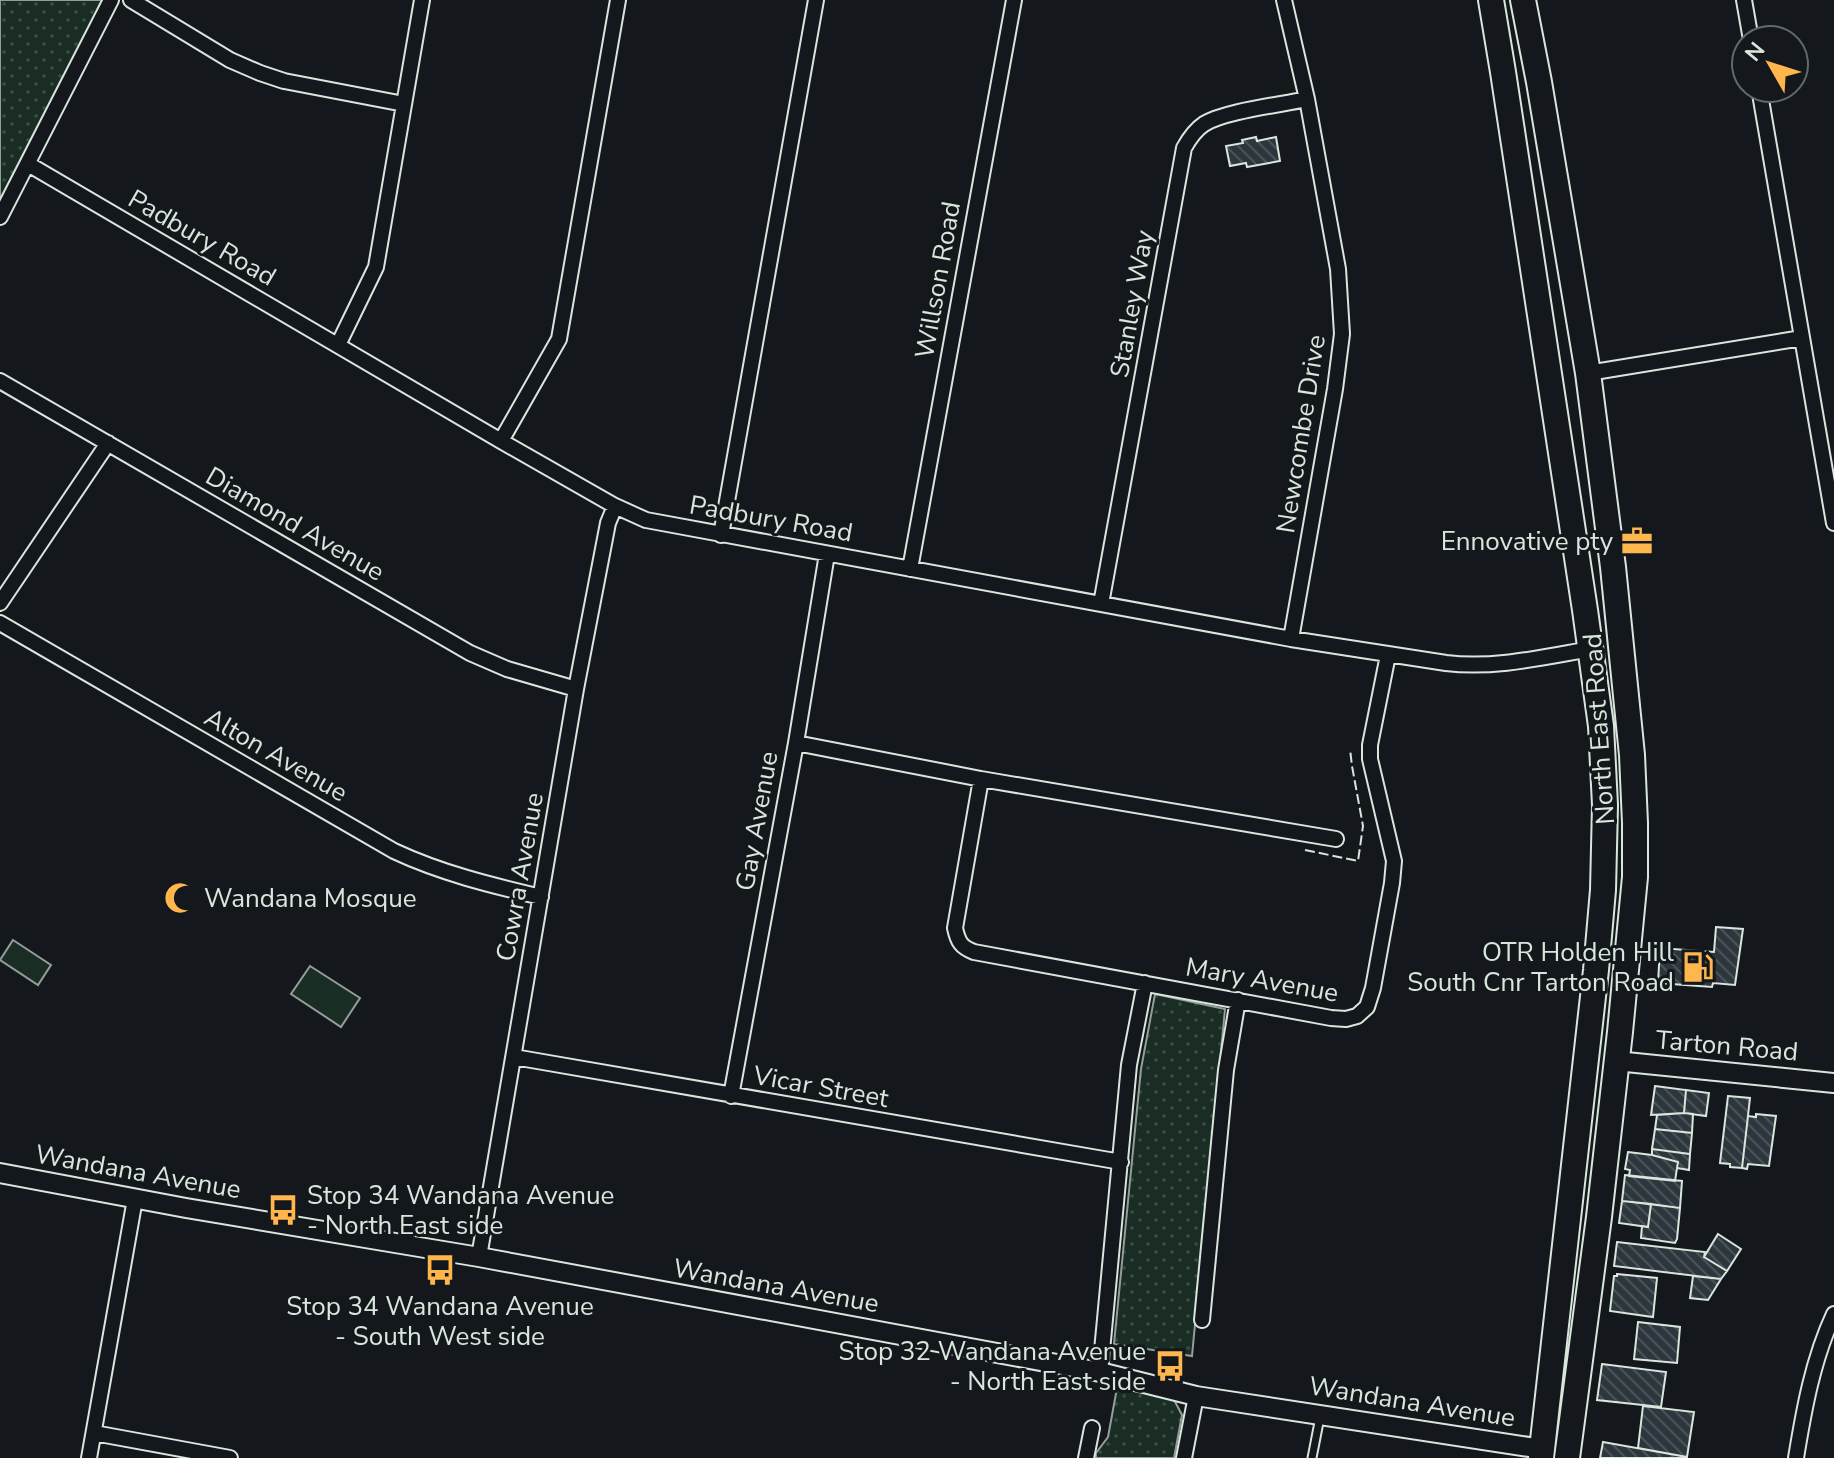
<svg xmlns="http://www.w3.org/2000/svg" width="1834" height="1458" viewBox="0 0 1834 1458" font-family="'Nunito Sans',sans-serif">
	<style>
		.park { fill: url(#park-dots); stroke: #939e99; stroke-width: 2 }
		.garden { fill: #1a2d24; stroke: #939e99; stroke-width: 2 }
		.building { fill: url(#building-back-hatch); stroke: #d8e6dc; stroke-width: 2 }
		.lines { fill: none; stroke-linecap: round; stroke-linejoin: round }
		.service-casing { stroke: #d8e6dc; stroke-width: 11 }
		.minor-casing { stroke: #d8e6dc; stroke-width: 18 }
		.tertiary-casing { stroke: #d8e6dc; stroke-width: 22 }
		.trunk-casing { stroke: #d8e6dc; stroke-width: 28 }
		.service { stroke: #14181c; stroke-width: 7 }
		.minor { stroke: #14181c; stroke-width: 14 }
		.tertiary { stroke: #14181c; stroke-width: 18 }
		.trunk { stroke: #14181c; stroke-width: 24 }
		.fence { stroke: #d8e6dc; stroke-width: 2; stroke-dasharray: 10 4; stroke-linecap: butt }
		.labels { text-anchor: middle; dominant-baseline: central; stroke-width: 6; stroke-linejoin: round; paint-order: stroke }
		.street-label { font-size: 26px; fill: #d8e6dc; stroke: #14181c }
		.poi-label { font-size: 26px; fill: #d8e6dc; stroke: #14181c; text-anchor: end }
	</style>
	<defs>
		<pattern id="park-dots" width="8" height="8" patternUnits="userSpaceOnUse" patternTransform="scale(2)"><rect width="8" height="8" fill="#1a2d24"/><path d="M2 2h.1M6 6h.1" fill="none" stroke="#3b4b43" stroke-width="1.8" stroke-linecap="round"/></pattern>
		<pattern id="building-back-hatch" width="6" height="6" patternUnits="userSpaceOnUse" patternTransform="scale(2)"><rect width="6" height="6" fill="#2c363c"/><path d="M-1 5l2 2M0 0l6 6M5-1l2 2" fill="none" stroke="#4a5358"/></pattern>
	</defs>
	<rect width="100%" height="100%" fill="#14181c"/>
	<path class="park" d="M 0,0 L 110,0 L 0,205 Z
		M 1155,994 L 1225,1009 L 1192,1356 L 1114,1344 L 1141,1069 Z
		M 1117,1388 L 1173,1398 L 1182,1415 L 1174,1458 L 1096,1458 L 1096,1453 L 1108,1437 Z"/>
	<path class="garden" d="M 13,940 L 51,965 L 38,985 L 0,960 Z
		M 310,966 L 360,998 L 341,1027 L 291,994 Z"/>
	<path class="building" d="M 1256,137 L 1257,141 L 1276,137 L 1280,161 L 1247,167 L 1246,163 L 1230,166 L 1226,146 L 1243,143 L 1242,140 Z
		M 1716,927 L 1743,929 L 1735,985 L 1713,983 L 1712,987 L 1658,983 L 1660,948 L 1714,952 Z
		M 1655,1086 L 1686,1090 L 1684,1113 L 1651,1115 Z
		M 1686,1090 L 1709,1093 L 1706,1116 L 1684,1113 Z
		M 1728,1096 L 1750,1098 L 1742,1168 L 1730,1167 L 1730,1164 L 1720,1163 Z
		M 1684,1113 L 1693,1114 L 1692,1133 L 1655,1129 L 1657,1115 Z
		M 1756,1114 L 1776,1116 L 1769,1166 L 1748,1164 L 1747,1169 L 1742,1168 L 1748,1116 L 1756,1117 Z
		M 1655,1129 L 1692,1133 L 1690,1154 L 1652,1149 Z
		M 1652,1149 L 1690,1154 L 1689,1170 L 1677,1168 L 1678,1162 L 1652,1155 Z
		M 1628,1152 L 1652,1155 L 1678,1162 L 1675,1181 L 1629,1176 L 1630,1170 L 1625,1169 Z
		M 1625,1175 L 1682,1181 L 1680,1208 L 1622,1201 Z
		M 1622,1201 L 1651,1204 L 1648,1227 L 1619,1223 Z
		M 1651,1204 L 1680,1208 L 1677,1239 L 1675,1243 L 1641,1238 L 1642,1226 L 1648,1227 Z
		M 1718,1234 L 1741,1249 L 1727,1271 L 1704,1257 Z
		M 1617,1242 L 1705,1252 L 1704,1257 L 1727,1271 L 1721,1279 L 1614,1266 Z
		M 1617,1274 L 1657,1278 L 1653,1317 L 1610,1311 L 1614,1276 L 1617,1276 Z
		M 1693,1276 L 1721,1279 L 1708,1300 L 1690,1298 Z
		M 1638,1322 L 1680,1327 L 1677,1363 L 1634,1359 Z
		M 1602,1364 L 1666,1372 L 1661,1407 L 1597,1400 Z
		M 1643,1406 L 1694,1412 L 1687,1457 L 1638,1448 Z
		M 1603,1442 L 1687,1457 L 1687,1458 L 1600,1458 Z"/>
	<g class="lines">
		<defs>
			<path id="service" d="M 1312,1458 L 1320,1417"/>
			<path id="minor" d="M 131,0 L 230,60 L 260,73 L 284,81 L 404,104
				M 1284,0 L 1307,99 L 1338,269 L 1342,334 L 1335,389 L 1291,639
				M 1744,0 L 1751,40
				M 1759,88 L 1834,523
				M 28,164 L 501,441 L 615,506 L 646,520 L 1291,639 L 1446,663 C 1494,669 1544,657 1591,649
				M 0,217 L 111,0
				M 338,345 L 376,267 L 422,0
				M 1588,373 L 1802,338
				M 0,381 L 470,653 L 507,669 L 576,689
				M 501,441 L 559,339 L 618,0
				M 721,535 L 816,0
				M 910,569 L 1014,0
				M 0,603 L 108,443
				M 1101,604 L 1184,148 C 1189,139 1195,130 1204,124 C 1225,111 1280,105 1307,99
				M 0,623 L 394,851 C 441,873 490,885 541,897
				M 796,743 L 981,779 L 1336,839
				M 981,779 L 955,928 C 958,942 961,947 974,952 L 1331,1018 L 1346,1019 L 1357,1016 L 1367,1007 L 1373,988 L 1392,883 L 1394,861 L 1370,759 L 1370,745 L 1388,655
				M 514,1057 L 1121,1162
				M 731,1096 L 796,743 L 827,554
				M 479,1257 L 576,689 L 608,523 L 615,506
				M 1202,1320 L 1226,1070 L 1238,1000
				M 1100,1372 L 1129,1065 L 1145,983
				M 94,1433 L 230,1458
				M 89,1458 L 135,1199
				M 1086,1458 L 1092,1428
				M 1184,1458 L 1196,1396
				M 1796,1458 C 1804,1409 1813,1359 1834,1314"/>
			<path id="tertiary" d="M 1616,1061 L 1834,1083
				M 0,1173 L 186,1208 L 479,1257 L 1100,1372 L 1196,1396 L 1542,1449"/>
			<path id="trunk" d="M 1491,0 L 1503,72 L 1585,610 L 1601,726 L 1605,805 L 1603,890 L 1596,970 L 1541,1458
				M 1523,0 L 1539,82 L 1588,373 L 1613,567 L 1632,755 L 1635,823 L 1635,877 L 1620,1032 L 1599,1217 L 1567,1458"/>
		</defs>
		<use href="#service" class="service-casing"/>
		<use href="#minor" class="minor-casing"/>
		<use href="#tertiary" class="tertiary-casing"/>
		<use href="#trunk" class="trunk-casing"/>
		<use href="#service" class="service"/>
		<use href="#minor" class="minor"/>
		<use href="#tertiary" class="tertiary"/>
		<use href="#trunk" class="trunk"/>
		<path class="fence" d="M 1305,850 L 1358,861 L 1363,826 L 1352,766 L 1350,749"/>
	</g>
	<defs>
		<symbol id="office-bare" viewBox="-9 -9 18 18"><path d="M-6-3h4V-5.5h4V-3h4V5H-6ZM-1-4.5V-3h2v-1.5ZM-6 0V1H6V0Z" fill="#ffb74d" stroke="#14181c" stroke-width="2.5" paint-order="stroke"/></symbol>
		<symbol id="mosque-bare" viewBox="-9 -9 18 18"><path d="M3.5-4.9A6 6 0 1 0 3.5 4.9A5 5 0 1 1 3.5-4.9Z" fill="#ffb74d" stroke="#14181c" stroke-width="2.5" paint-order="stroke"/></symbol>
		<symbol id="fuel-bare" viewBox="-9 -9 18 18"><path d="M-5.5-6h7V0h2V4h1.3V-2.5L3-4.5l.8-.8L6-3V5H2.5V1h-1V6h-7ZM-4.2-4.7v3.2H.2V-4.7Z" fill="#ffb74d" stroke="#14181c" stroke-width="2.5" paint-order="stroke"/></symbol>
		<symbol id="bus-bare" viewBox="-9 -9 18 18"><path d="M-5-6H5V4H4V6H2V4H-2V6H-4V4H-5ZM-3.5-4V0h7V-4ZM-3.5 1.2v1.5H-2V1.2ZM2 1.2v1.5H3.5V1.2Z" fill="#ffb74d" stroke="#14181c" stroke-width="2.5" paint-order="stroke"/></symbol>
	</defs>
	<g fill-rule="evenodd">
		<use href="#office-bare" x="1615" y="519" width="44" height="44"/>
		<use href="#mosque-bare" x="158" y="876" width="44" height="44"/>
		<use href="#fuel-bare" x="1676" y="945" width="44" height="44"/>
		<use href="#bus-bare" x="261" y="1188" width="44" height="44"/>
		<use href="#bus-bare" x="418" y="1248" width="44" height="44"/>
		<use href="#bus-bare" x="1148" y="1344" width="44" height="44"/>
	</g>
	<g class="labels">
		<g class="street-label">
			<text transform="translate(202 238) rotate(30)">Padbury Road</text>
			<text transform="translate(938 280) rotate(-80)">Willson Road</text>
			<text transform="translate(1132 304) rotate(-80)">Stanley Way</text>
			<text transform="translate(1301 434) rotate(-81)">Newcombe Drive</text>
			<text transform="translate(771 519) rotate(10)">Padbury Road</text>
			<text transform="translate(295 524) rotate(30)">Diamond Avenue</text>
			<text transform="translate(1599 729) rotate(-94)">North East Road</text>
			<text transform="translate(276 755) rotate(30)">Alton Avenue</text>
			<text transform="translate(757 821) rotate(-80)">Gay Avenue</text>
			<text transform="translate(520 877) rotate(-80)">Cowra Avenue</text>
			<text transform="translate(1262 980) rotate(10)">Mary Avenue</text>
			<text transform="translate(1727 1046) rotate(5)">Tarton Road</text>
			<text transform="translate(821 1087) rotate(10)">Vicar Street</text>
			<text transform="translate(138 1172) rotate(10)">Wandana Avenue</text>
			<text transform="translate(776 1286) rotate(10)">Wandana Avenue</text>
			<text transform="translate(1412 1402) rotate(9)">Wandana Avenue</text>
		</g>
		<g class="poi-label">
			<text x="1613" y="541">Ennovative pty</text>
			<text x="204" y="898" text-anchor="start">Wandana Mosque</text>
			<text x="1674" y="952">OTR Holden Hill<tspan x="1674" dy="30">South Cnr Tarton Road</tspan></text>
			<text x="307" y="1195" text-anchor="start">Stop 34 Wandana Avenue<tspan x="307" dy="30">- North East side</tspan></text>
			<text x="440" y="1306" text-anchor="middle">Stop 34 Wandana Avenue<tspan x="440" dy="30">- South West side</tspan></text>
			<text x="1146" y="1351">Stop 32 Wandana Avenue<tspan x="1146" dy="30">- North East side</tspan></text>
		</g>
	</g>
	<g transform="translate(1770 64) rotate(309)"><circle r="38" fill="#14181c" stroke="#626a69" stroke-width="2"/>
	<path d="M0-6L14 30L0 20L-14 30Z" fill="#ffb74d"/>
	<text y="-12" font-size="22" font-weight="bold" text-anchor="middle" fill="#d8e6dc">N</text>
	</g>
</svg>
